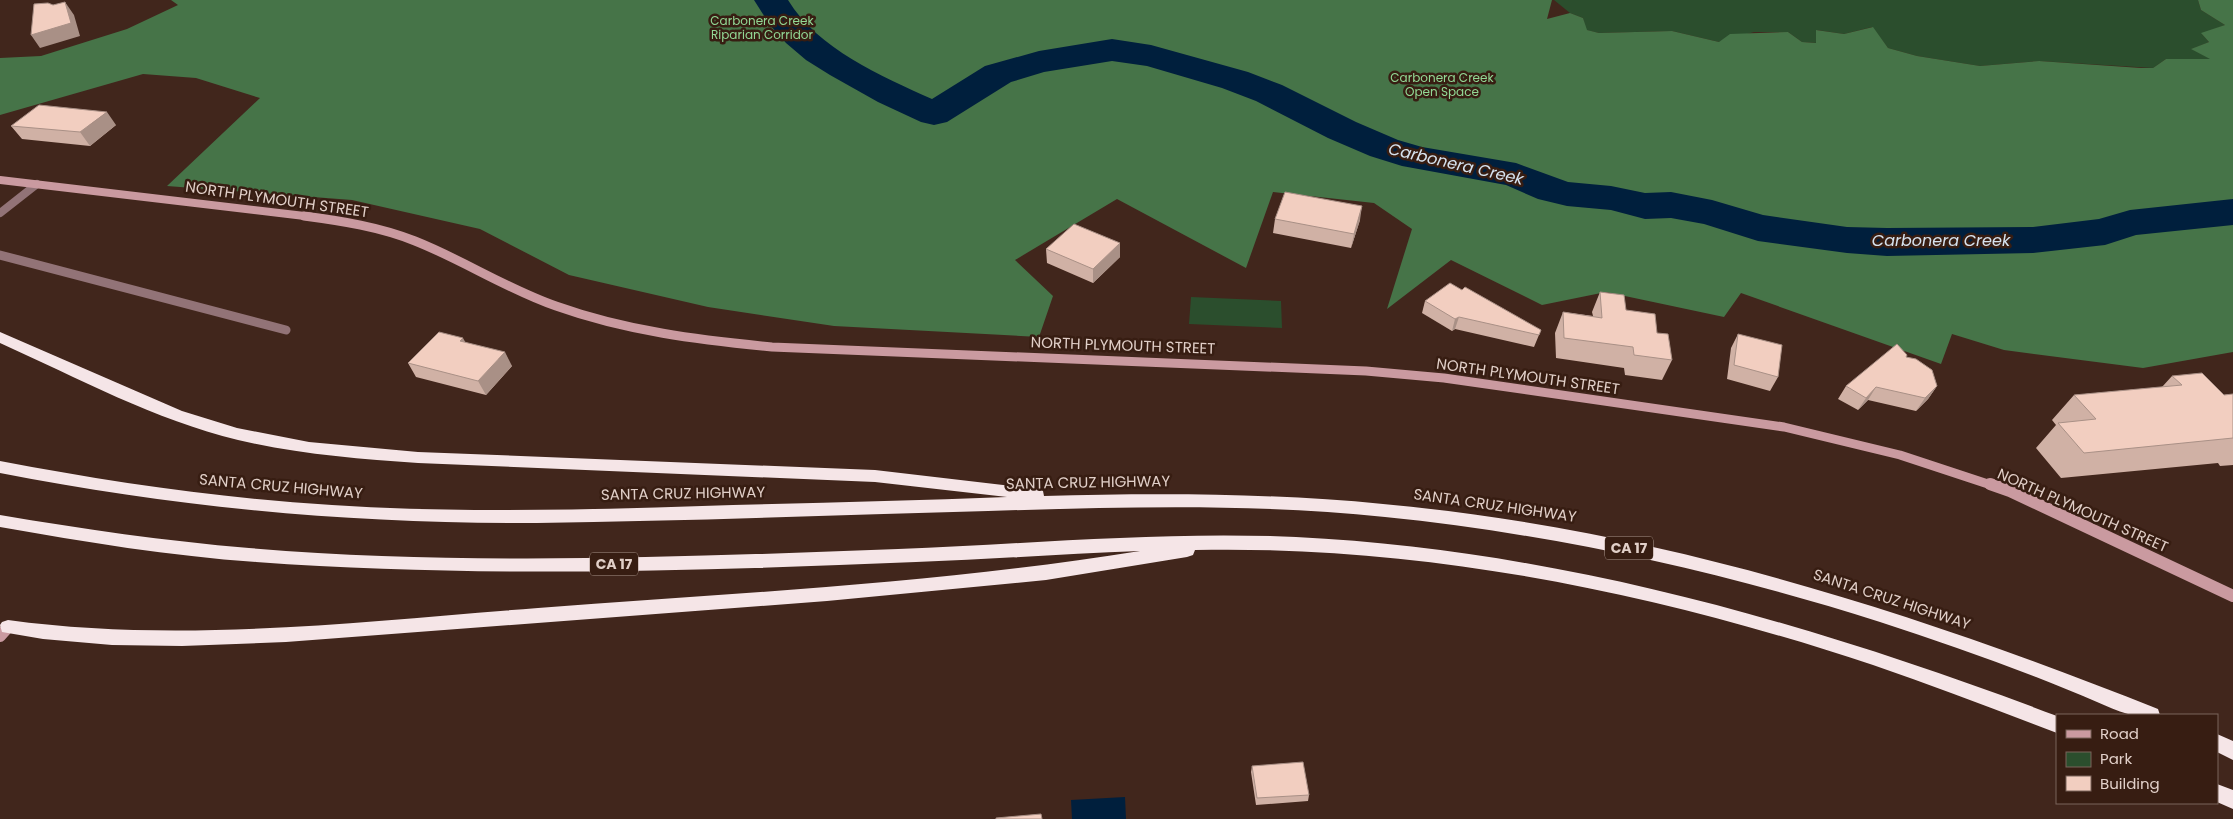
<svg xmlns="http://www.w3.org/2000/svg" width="2233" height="819" viewBox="0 0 2233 819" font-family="Poppins,sans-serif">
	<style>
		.green { fill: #2b4e2d }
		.forest { fill: #467448 }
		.water { fill: #001f3d }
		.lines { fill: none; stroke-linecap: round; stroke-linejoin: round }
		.river { fill: #001f3d; fill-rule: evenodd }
		.lane-far1 { stroke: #927377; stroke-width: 8 }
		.lane { stroke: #927377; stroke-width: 9 }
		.secondary-far2 { stroke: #ca9aa0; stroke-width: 8 }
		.secondary-far1 { stroke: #ca9aa0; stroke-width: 9 }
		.secondary { stroke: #ca9aa0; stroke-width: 12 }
		.highway { fill: #f5e5e7; fill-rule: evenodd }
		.wall { fill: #d0b1a5 }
		.shaded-wall { fill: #a99086 }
		.building { fill: #f2cec0; stroke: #a99086 }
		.labels { text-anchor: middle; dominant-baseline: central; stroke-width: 5; stroke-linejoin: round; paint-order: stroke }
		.far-park-label { font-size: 12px; fill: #92d895; stroke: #371d12 }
		.shield { fill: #371d12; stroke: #ae9a91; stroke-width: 1 }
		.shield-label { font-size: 14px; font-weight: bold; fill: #e1cfc8 }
		.street-label { font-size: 15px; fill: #e1cfc8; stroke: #371d12 }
		.water-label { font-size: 16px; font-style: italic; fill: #d6e3f0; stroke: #371d12 }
	</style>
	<rect width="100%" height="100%" fill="#41261c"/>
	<path class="green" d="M 1554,0 L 2198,0 L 2201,10 L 2225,25 L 2202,34 L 2209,42 L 2192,49 L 2211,59 L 2166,59 L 2153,68 L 2039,61 L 1980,66 L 1917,56 L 1888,48 L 1872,27 L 1844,34 L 1817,30 L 1817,43 L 1802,42 L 1788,32 L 1754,32 L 1719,42 L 1672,31 L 1599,33 L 1586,30 L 1583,18 L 1570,13 Z
		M 1191,297 L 1281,301 L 1282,328 L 1189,324 Z"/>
	<path class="forest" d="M 171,0 L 1552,0 L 1547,19 L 1570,13 L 1583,18 L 1587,30 L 1599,33 L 1672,31 L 1719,42 L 1730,34 L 1788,32 L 1802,42 L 1816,43 L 1816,30 L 1844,34 L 1873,27 L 1888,48 L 1917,56 L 1980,66 L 2039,61 L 2141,68 L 2153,68 L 2166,59 L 2210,59 L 2191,49 L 2209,42 L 2201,33 L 2225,25 L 2201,10 L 2198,0 L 2233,0 L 2233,352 L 2143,368 L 2004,350 L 1952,334 L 1941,364 L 1741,293 L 1724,317 L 1606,292 L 1542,305 L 1451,260 L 1387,309 L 1412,229 L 1374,203 L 1273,192 L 1246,268 L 1117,199 L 1015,260 L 1053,296 L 1039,337 L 834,326 L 708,307 L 569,275 L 480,229 L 352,200 L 167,186 L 260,98 L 196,78 L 143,74 L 0,115 L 0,58 L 41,56 L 127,29 L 178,5 Z"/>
	<path class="water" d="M 1125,797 L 1126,819 L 1072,819 L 1071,800 Z"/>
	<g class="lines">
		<path class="river" d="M 754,0 L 788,0 C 818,49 881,76 932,99 L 985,66 L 1039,51 L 1112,39 L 1151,45 L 1248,72 L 1282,85 L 1356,122 L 1398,140 L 1422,147 L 1516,163 L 1568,182 L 1611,186 L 1645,193 L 1671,192 L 1712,200 L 1763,215 L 1847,227 L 1887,228 L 2033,227 L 2099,219 L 2130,210 L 2233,199 L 2233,225 L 2136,235 L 2105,245 L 2033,253 L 1887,256 L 1847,253 L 1758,241 L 1704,224 L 1671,218 L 1645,219 L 1611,210 L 1567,206 L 1538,199 L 1506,185 L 1402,166 L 1370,156 L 1328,138 L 1256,101 L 1222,88 L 1147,66 L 1112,61 L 1044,72 L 1011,82 L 947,122 L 934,125 L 921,122 L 878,102 L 830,75 L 806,60 L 786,43 L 770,25 Z"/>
		<path class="lane-far1" d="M 0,213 L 37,184"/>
		<path class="lane" d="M 0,255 L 286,330"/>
		<path class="secondary-far2" d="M 0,180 L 313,217"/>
		<path class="secondary-far1" d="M 304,216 C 342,221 380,227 415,241 C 463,260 507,289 556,306 C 626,331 699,340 772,347 L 1366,371 L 1444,378 L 1784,427 L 1900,455 L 1994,486"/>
		<path class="secondary" d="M 1990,484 L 2010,491 L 2233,596
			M 0,636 L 8,627"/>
		<path class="highway" d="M 0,332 L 182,411 L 237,428 L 309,442 L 418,452 L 875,470 L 1037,489 L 1043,491 L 1044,496 C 1157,493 1270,493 1383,504 C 1654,529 1907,609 2158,709 L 2160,715 C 2150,715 2138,717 2128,714 C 2117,711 2107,706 2097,702 C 2077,693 2056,685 2036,677 C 1984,657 1932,639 1880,622 C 1719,571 1553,534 1385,517 C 1253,503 1121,507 988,511 C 838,515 687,521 537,523 C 354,524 179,508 0,473 L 0,461 C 110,482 220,498 332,505 C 455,513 579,510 702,506 C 804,503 905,501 1007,497 L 875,482 L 418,463 C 358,459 297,454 238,440 C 155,420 78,378 0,343 Z
			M 0,515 C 83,529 165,541 249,548 C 464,566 682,557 898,549 C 1030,544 1163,531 1296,537 C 1559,550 1811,623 2057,716 L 2057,733 C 1996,710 1935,686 1873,665 C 1656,593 1425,545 1195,550 L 1193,555 L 1187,557 L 1046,580 L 827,601 L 286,642 L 182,646 L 112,645 L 43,639 L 2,632 L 0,625 L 2,622 L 8,620 C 184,644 362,621 538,608 C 739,593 941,583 1140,551 C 1065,554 991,559 916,562 C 696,571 475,578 256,562 C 170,556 85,542 0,527 Z
			M 2217,734 L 2233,741 L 2233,760 L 2217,752 Z
			M 2217,784 L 2233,790 L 2233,809 L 2217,802 Z"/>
	</g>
	<path class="wall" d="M 116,125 L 90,146 L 22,139 L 11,126 Z
		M 1275,219 L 1360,220 L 1351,248 L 1273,233 Z
		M 1120,243 L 1120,257 L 1093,283 L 1047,263 L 1046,249 Z
		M 1462,290 L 1541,330 L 1534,347 L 1455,329 L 1452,331 L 1422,313 L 1425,301 Z
		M 1600,292 L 1657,333 L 1672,360 L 1662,380 L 1625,375 L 1624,368 L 1556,358 L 1555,333 L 1563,312 L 1593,316 L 1592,312 Z
		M 1738,334 L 1778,377 L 1770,391 L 1727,379 L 1731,348 Z
		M 466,343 L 512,366 L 486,395 L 416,377 L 408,363 Z
		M 1906,357 L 1937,386 L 1928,399 L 1916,411 L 1868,400 L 1858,410 L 1838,399 L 1846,386 Z
		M 2172,376 L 2224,395 L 2233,394 L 2233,465 L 2220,466 L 2218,463 L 2061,478 L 2036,448 L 2056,425 L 2052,420 L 2074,395 L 2162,387 Z
		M 1252,766 L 1309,795 L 1308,801 L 1256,805 L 1251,772 Z"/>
	<path class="shaded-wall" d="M 65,2 L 74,15 L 80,36 L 40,48 L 31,35 Z
		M 107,112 L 116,125 L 90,146 L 80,132 Z
		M 1362,206 L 1360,220 L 1351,248 L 1354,234 Z
		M 1120,243 L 1120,257 L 1093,283 L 1093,269 Z
		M 1459,317 L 1455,329 L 1452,331 L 1455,319 Z
		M 463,338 L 471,352 L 460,341 Z
		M 505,352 L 512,366 L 486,395 L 478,381 Z
		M 1937,386 L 1928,399 L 1916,411 L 1925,398 Z
		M 1876,387 L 1868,400 L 1858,410 L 1866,398 Z"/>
	<path class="building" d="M 65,2 L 71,23 L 31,35 L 34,4 L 48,3 L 53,5 Z
		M 39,105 L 107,112 L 80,132 L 11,126 Z
		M 1285,192 L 1362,206 L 1354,234 L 1275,219 Z
		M 1074,224 L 1120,243 L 1093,269 L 1046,249 Z
		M 1450,283 L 1462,290 L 1465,287 L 1541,330 L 1539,335 L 1459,317 L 1455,319 L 1425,301 Z
		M 1600,292 L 1624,295 L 1626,310 L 1655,314 L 1657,333 L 1668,334 L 1672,360 L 1634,355 L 1633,347 L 1564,338 L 1563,312 L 1602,318 Z
		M 439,332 L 463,338 L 460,341 L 505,352 L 478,381 L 408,363 Z
		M 1738,334 L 1782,345 L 1778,377 L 1734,365 Z
		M 1897,344 L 1907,355 L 1906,357 L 1916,359 L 1932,370 L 1937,386 L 1925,398 L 1876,387 L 1866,398 L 1846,386 Z
		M 2202,373 L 2224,395 L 2233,394 L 2233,438 L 2084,453 L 2058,423 L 2096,419 L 2074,395 L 2182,385 L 2172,376 Z
		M 1303,762 L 1309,795 L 1257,798 L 1252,766 Z
		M 1041,814 L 1042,819 L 996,819 L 996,818 Z"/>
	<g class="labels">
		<g class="far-park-label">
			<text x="762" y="20">Carbonera Creek<tspan x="762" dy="14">Riparian Corridor</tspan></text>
			<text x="1442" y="77">Carbonera Creek<tspan x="1442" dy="14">Open Space</tspan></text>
		</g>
		<g class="shield">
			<rect x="1605" y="536.5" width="48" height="23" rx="4"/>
			<rect x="590" y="552.5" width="48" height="23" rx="4"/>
		</g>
		<g class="shield-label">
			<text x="1629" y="548">CA 17</text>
			<text x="614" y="564">CA 17</text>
		</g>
		<g class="street-label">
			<text transform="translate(277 199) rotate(8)">NORTH PLYMOUTH STREET</text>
			<text transform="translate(1123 345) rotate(2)">NORTH PLYMOUTH STREET</text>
			<text transform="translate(1528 376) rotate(8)">NORTH PLYMOUTH STREET</text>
			<text transform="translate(1088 482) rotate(-1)">SANTA CRUZ HIGHWAY</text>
			<text transform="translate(281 486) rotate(5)">SANTA CRUZ HIGHWAY</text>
			<text transform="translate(683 493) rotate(-1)">SANTA CRUZ HIGHWAY</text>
			<text transform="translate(1495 505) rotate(8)">SANTA CRUZ HIGHWAY</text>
			<text transform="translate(2083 510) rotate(24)">NORTH PLYMOUTH STREET</text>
			<text transform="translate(1892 599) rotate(18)">SANTA CRUZ HIGHWAY</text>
		</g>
		<g class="water-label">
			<text transform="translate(1456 164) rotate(13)">Carbonera Creek</text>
			<text x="1941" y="240">Carbonera Creek</text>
		</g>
	</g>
	<rect x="2056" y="714" width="162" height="90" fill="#371d12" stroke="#7b645b"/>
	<rect x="2066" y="730" width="25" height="8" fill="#ca9aa0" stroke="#7b645b"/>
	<text x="2100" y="739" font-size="15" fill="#e1cfc8">Road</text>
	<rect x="2066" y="752" width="25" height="15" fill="#2b4e2d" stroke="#7b645b"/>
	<text x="2100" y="764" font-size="15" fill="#e1cfc8">Park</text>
	<rect x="2066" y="776" width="25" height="15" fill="#f2cec0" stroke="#7b645b"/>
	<text x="2100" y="789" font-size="15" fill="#e1cfc8">Building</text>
</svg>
